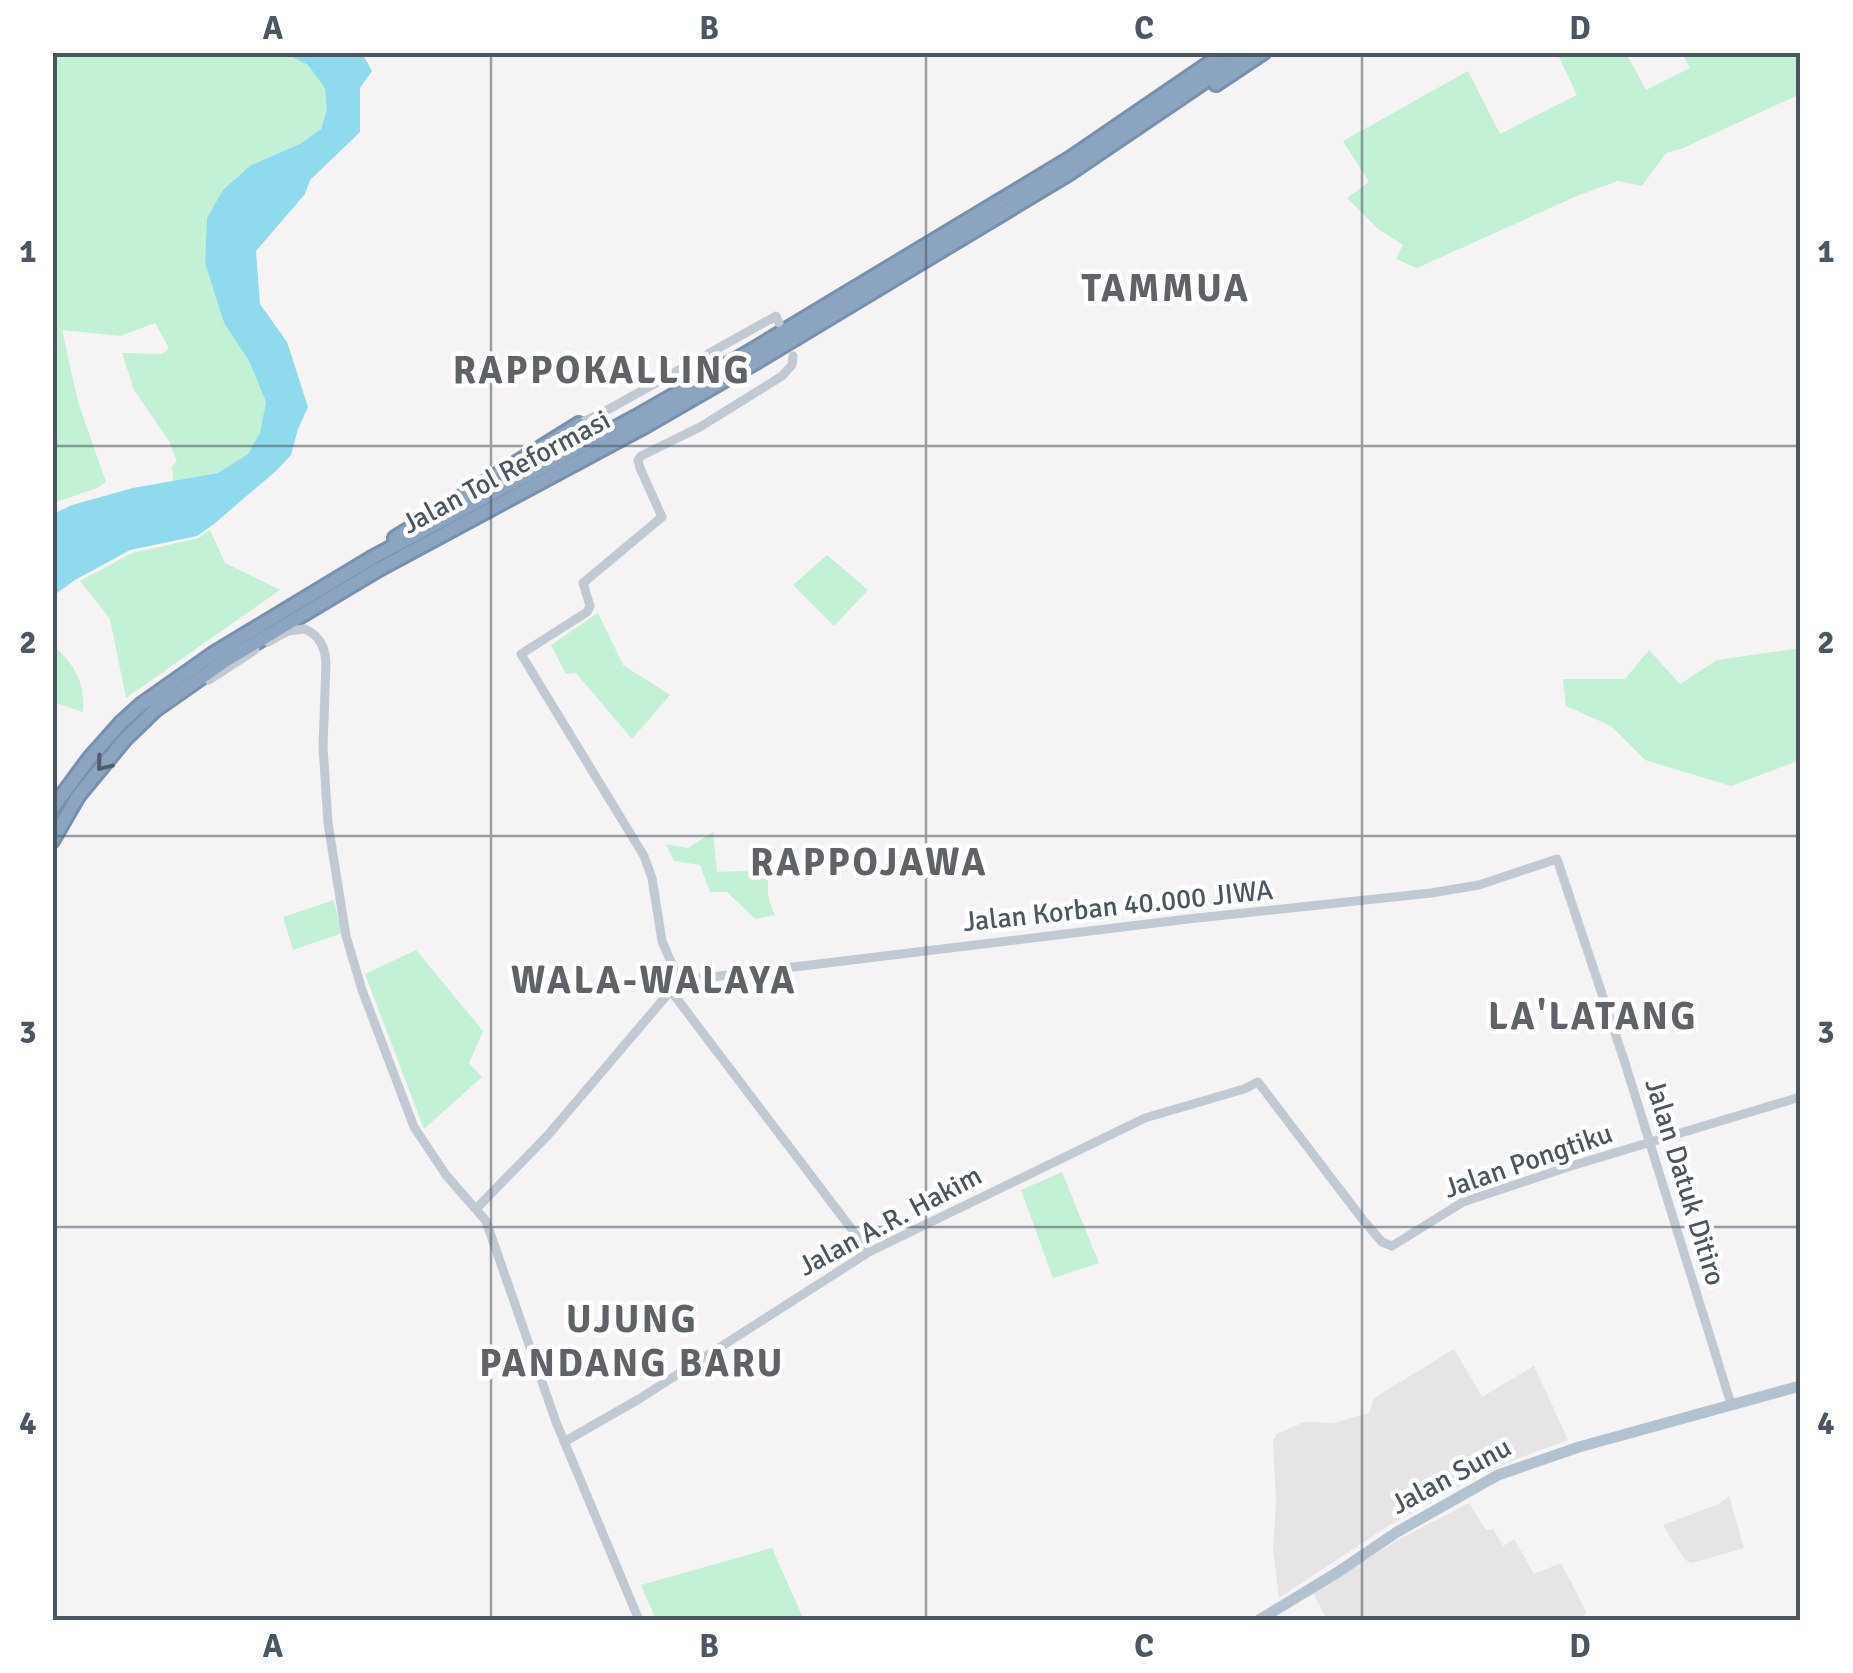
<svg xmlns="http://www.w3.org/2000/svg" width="1853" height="1673" viewBox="0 0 1853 1673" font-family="Signika,sans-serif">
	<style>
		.education { fill: #e6e4e5 }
		.green { fill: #c3f1d5 }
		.water { fill: #90daee }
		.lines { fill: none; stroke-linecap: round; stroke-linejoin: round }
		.highway-casing { stroke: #7690ad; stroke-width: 18 }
		.minor { stroke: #c1cad2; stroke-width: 9 }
		.major { stroke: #b3c2d1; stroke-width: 11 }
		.highway { stroke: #8ba5c1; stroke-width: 12 }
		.oneway { stroke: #505e6b }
		.grid { fill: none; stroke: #4a5661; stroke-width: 2.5; stroke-opacity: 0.55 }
		.labels { text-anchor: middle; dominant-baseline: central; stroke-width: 9; stroke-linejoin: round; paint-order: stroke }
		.street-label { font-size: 28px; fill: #4a5661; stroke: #fff }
		.district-label { font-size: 38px; font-weight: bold; letter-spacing: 2.5px; fill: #5f6368; stroke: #fff }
		.neatline { fill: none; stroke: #4a5661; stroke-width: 4 }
		.grid-label { font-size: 32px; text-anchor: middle; font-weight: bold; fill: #4a5661 }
	</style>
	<rect width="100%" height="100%" fill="#f5f3f3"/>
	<path class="education" d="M 1454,1349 L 1482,1397 L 1534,1366 L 1568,1440 L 1514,1460 L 1455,1488 L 1385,1528 L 1279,1598 L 1273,1549 L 1276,1503 L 1273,1441 L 1277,1434 L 1304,1422 L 1334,1423 L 1369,1413 L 1374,1398 Z
		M 1729,1496 L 1744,1548 L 1692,1563 L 1685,1560 L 1663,1525 L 1719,1504 Z
		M 1469,1503 L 1486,1530 L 1493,1529 L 1503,1546 L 1514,1539 L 1534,1574 L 1561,1563 L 1587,1613 L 1575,1620 L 1327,1620 L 1312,1591 L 1407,1535 Z"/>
	<path class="green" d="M 52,53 L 284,53 L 308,65 L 326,88 L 327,109 L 321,129 L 300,144 L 251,165 L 207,218 L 205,263 L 224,323 L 249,361 L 266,402 L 261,432 L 248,454 L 218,473 L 173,481 L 172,466 L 177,462 L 169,441 L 134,390 L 122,353 L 162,354 L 169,348 L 155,323 L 120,336 L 62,330 L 78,402 L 106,482 L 97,488 L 53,503 Z
		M 1557,53 L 1626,53 L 1646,90 L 1690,68 L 1682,53 L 1800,53 L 1800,94 L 1681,149 L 1666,153 L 1642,186 L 1618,181 L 1579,195 L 1417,268 L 1396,259 L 1403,245 L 1378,229 L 1347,198 L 1369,182 L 1343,141 L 1468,71 L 1500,134 L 1577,95 Z
		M 210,530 L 225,563 L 280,590 L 126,698 L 110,619 L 80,581 L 132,553 L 199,538 Z
		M 827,555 L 868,590 L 834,626 L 793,585 Z
		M 598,613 L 623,665 L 670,695 L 632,739 L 576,673 L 566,674 L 551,645 Z
		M 53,645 C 75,665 85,682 83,712 L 53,702 Z
		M 1800,648 L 1800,760 L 1731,786 L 1645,760 L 1611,726 L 1566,706 L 1563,679 L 1625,679 L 1649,650 L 1680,684 L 1717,660 Z
		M 713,832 L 717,872 L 770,870 C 766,888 767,898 775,915 L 755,919 L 727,892 L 710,892 L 700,865 L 674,861 L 666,844 L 688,848 Z
		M 334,900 L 342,933 L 293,950 L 283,917 Z
		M 416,950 L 483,1031 L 469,1063 L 482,1077 L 424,1129 L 365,974 Z
		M 1062,1172 L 1099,1263 L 1053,1278 L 1021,1190 Z
		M 772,1548 L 804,1620 L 656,1620 L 641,1585 Z"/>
	<path class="water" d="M 284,53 L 362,53 L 372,71 L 360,88 L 360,132 L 310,180 L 305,194 L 256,251 L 260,304 L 287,342 L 308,407 L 298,429 L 291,455 L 277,470 L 214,524 L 197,536 L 130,550 L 75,580 L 53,596 L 53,514 L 72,505 L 133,488 L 218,473 L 248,454 L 260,433 L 266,402 L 249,361 L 224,323 L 205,263 L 207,218 L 223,190 L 251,165 L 300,144 L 321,129 L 327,109 L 325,88 L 308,65 Z"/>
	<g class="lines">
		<defs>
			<path id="highway" d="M 1216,84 L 1264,52
				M 395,538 L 579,424
				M 52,809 L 89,759 L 121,723 L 142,704 L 213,654 L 372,558 L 636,417 L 751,351 L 1071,158 L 1226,52
				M 52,841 L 78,796 L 125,739 L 155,710 L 225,661 L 379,569 L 645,426 L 761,359 L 1068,174 L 1248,52"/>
		</defs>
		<use href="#highway" class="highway-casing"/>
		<path class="minor" d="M 579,424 L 611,408 L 776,316 L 779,323
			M 268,642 L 288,631 L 305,629 C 320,636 325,647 326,663 L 323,747 L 328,823 L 346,936 L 362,990 L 414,1127 L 446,1175 L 486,1221 L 556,1422 L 639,1620
			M 209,680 L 255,650
			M 679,981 L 1188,919 L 1431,893 L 1479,885 L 1557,859 L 1625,1063 L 1731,1404
			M 679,981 L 662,941 L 652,878 L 644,856 L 521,654 L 587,612 L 590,606 L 583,583 L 662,517 L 640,468 L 638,460 L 641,456 L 700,427 L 782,376 L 792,365 L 793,356
			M 671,991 L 869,1252
			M 476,1209 L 548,1135 L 679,981
			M 564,1442 L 639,1399 L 869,1252 L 1145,1118 L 1244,1089 L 1258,1082 L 1363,1220 L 1382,1242 L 1392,1246 L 1463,1202 L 1568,1167 L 1800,1097"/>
		<path class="major" d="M 1259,1620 L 1338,1572 L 1397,1532 L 1498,1475 L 1579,1447 L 1800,1386"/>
		<use href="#highway" class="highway"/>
	</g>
	<defs><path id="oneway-chevron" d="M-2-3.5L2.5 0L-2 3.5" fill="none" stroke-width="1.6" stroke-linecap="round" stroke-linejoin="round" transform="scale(2.5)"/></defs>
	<use class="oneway" href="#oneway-chevron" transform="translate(103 764) rotate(129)"/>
	<path class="grid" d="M 491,52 L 491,1620M 926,52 L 926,1620M 1362,52 L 1362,1620M 52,446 L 1800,446M 52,836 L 1800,836M 52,1227 L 1800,1227"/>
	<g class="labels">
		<g class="street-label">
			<text transform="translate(506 472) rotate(-28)">Jalan Tol Reformasi</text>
			<text transform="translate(1118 906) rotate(-6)">Jalan Korban 40.000 JIWA</text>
			<text transform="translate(1528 1161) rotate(-19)">Jalan Pongtiku</text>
			<text transform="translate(1685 1182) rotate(73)">Jalan Datuk Ditiro</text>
			<text transform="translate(890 1221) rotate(-28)">Jalan A.R. Hakim</text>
			<text transform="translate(1451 1476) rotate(-28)">Jalan Sunu</text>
		</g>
		<g class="district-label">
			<text x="1166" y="288">TAMMUA</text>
			<text x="602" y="370">RAPPOKALLING</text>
			<text x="869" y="862">RAPPOJAWA</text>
			<text x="654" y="980">WALA-WALAYA</text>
			<text x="1593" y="1016">LA'LATANG</text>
			<text x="632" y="1319">UJUNG<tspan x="632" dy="44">PANDANG BARU</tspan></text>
		</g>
	</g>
	<rect width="1853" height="1673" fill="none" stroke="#ffffff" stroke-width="110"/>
	<rect x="55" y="55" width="1743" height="1563" class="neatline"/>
	<g class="grid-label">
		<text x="273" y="39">A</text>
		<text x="709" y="39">B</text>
		<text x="1144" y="39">C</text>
		<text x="1580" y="39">D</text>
		<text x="28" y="262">1</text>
		<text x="1826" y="262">1</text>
		<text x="28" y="653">2</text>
		<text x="1826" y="653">2</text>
		<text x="28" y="1043">3</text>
		<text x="1826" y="1043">3</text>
		<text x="28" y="1434">4</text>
		<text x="1826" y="1434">4</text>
		<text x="273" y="1657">A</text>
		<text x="709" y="1657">B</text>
		<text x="1144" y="1657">C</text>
		<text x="1580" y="1657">D</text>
	</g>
</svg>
